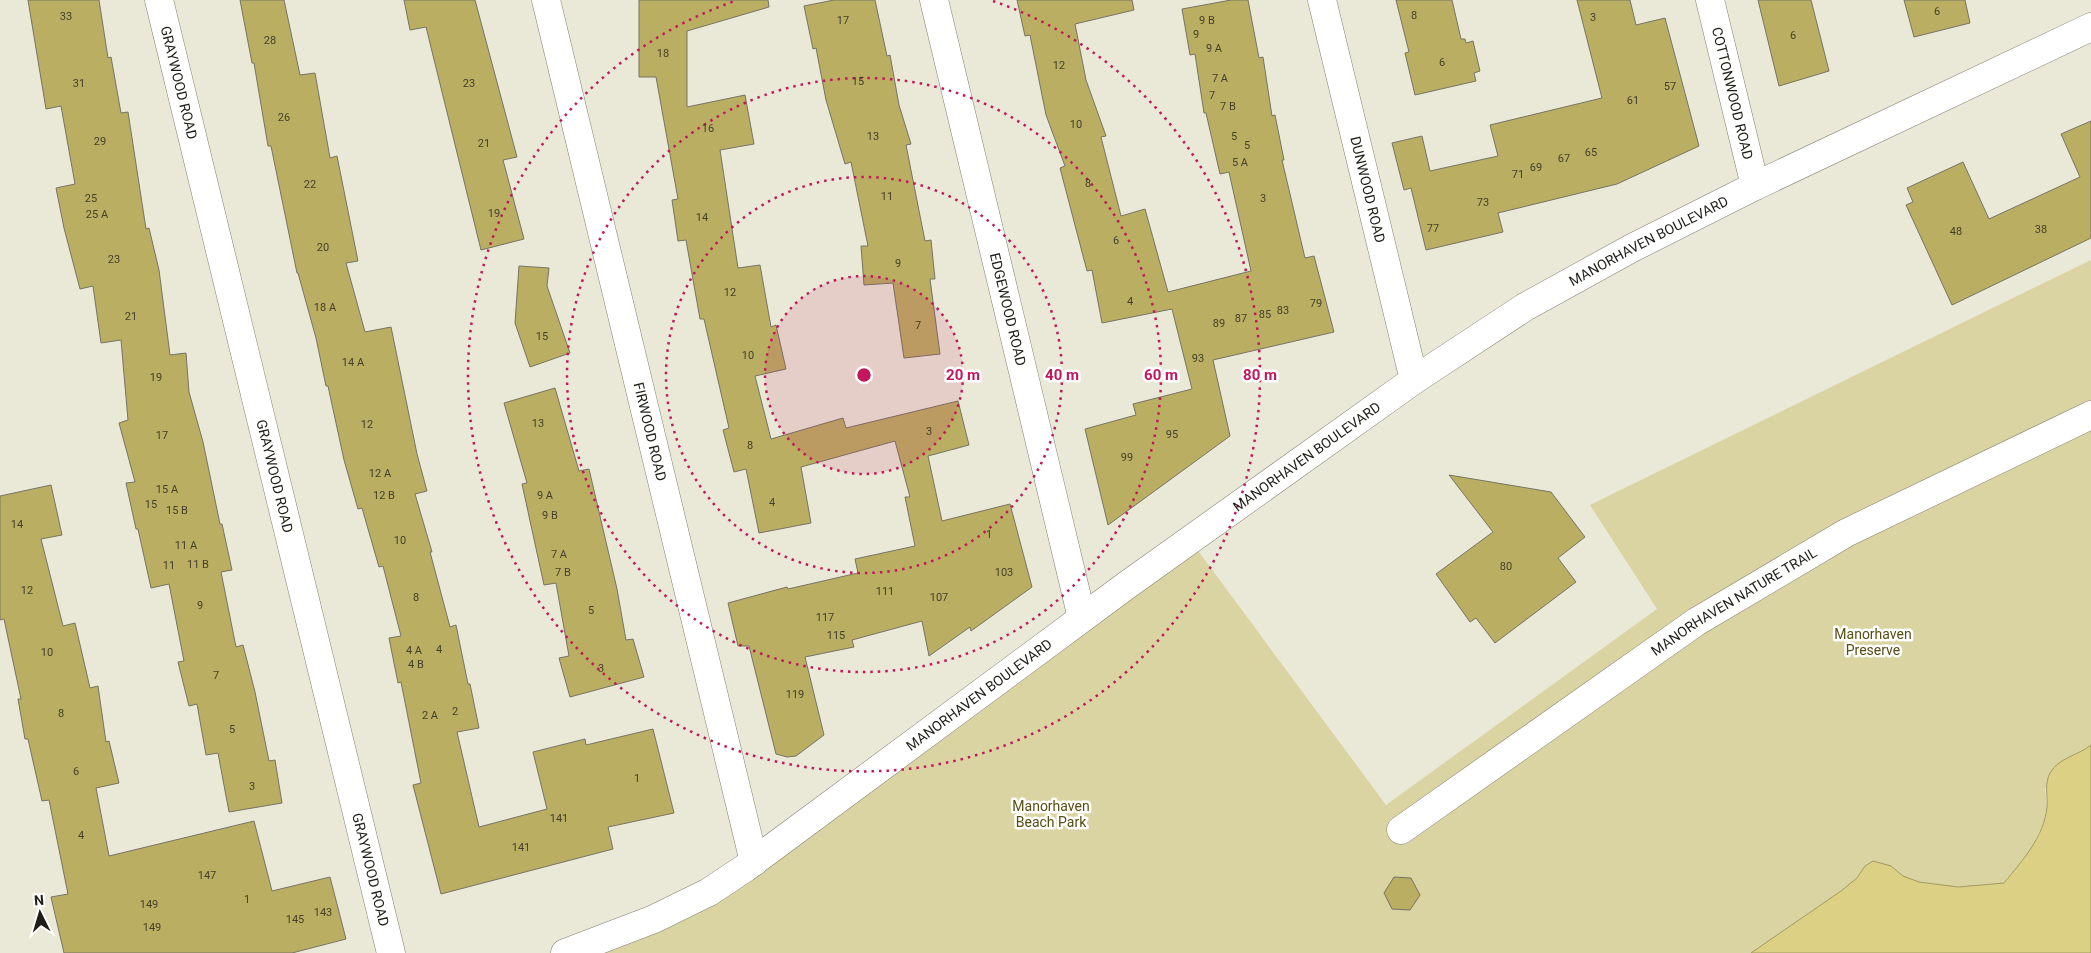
<svg xmlns="http://www.w3.org/2000/svg" width="2091" height="953" viewBox="0 0 2091 953" font-family="Roboto,sans-serif">
	<style>
		.green { fill: #dad3a2 }
		.water { fill: #dbd083; stroke: #a29a63 }
		.building { fill: #baae62; stroke: #767465 }
		.lines { fill: none; stroke-linecap: round; stroke-linejoin: round }
		.street-casing { stroke: #848272; stroke-width: 29 }
		.secondary-casing { stroke: #848272; stroke-width: 29 }
		.street { stroke: #fff; stroke-width: 28 }
		.secondary { stroke: #fff; stroke-width: 28 }
		.ring { fill: none; stroke: #c2185b; stroke-width: 2.5; stroke-dasharray: 2.5 5 }
		.labels { text-anchor: middle; dominant-baseline: central; stroke-width: 5; stroke-linejoin: round; paint-order: stroke }
		.number-label { font-size: 11px; fill: #45412a }
		.street-label { font-size: 14px; fill: #1e1d17; stroke: #fff }
		.park-label { font-size: 14px; fill: #564e13; stroke: #fff }
		.centre { fill: #c2185b; stroke: #fff; stroke-width: 2.5 }
		.ring-label { font-size: 15px; text-anchor: middle; font-weight: bold; fill: #c2185b; stroke: #fff; stroke-width: 5; stroke-linejoin: round; paint-order: stroke }
	</style>
	<rect width="100%" height="100%" fill="#eae8d6"/>
	<path class="green" d="M 2091,260 L 2091,745 L 2086,750 L 2065,759 L 2045,789 L 2047,806 L 2043,824 L 2029,853 L 2004,883 C 1975,886 1929,892 1903,876 C 1899,873 1895,869 1891,866 L 1865,866 L 1857,878 L 1841,891 L 1751,953 L 565,953 L 654,919 L 1190,540 L 1386,805 L 1657,609 L 1590,505 Z"/>
	<path class="water" d="M 2091,745 L 2091,953 L 1751,953 L 1841,891 L 1857,878 L 1865,866 L 1873,861 L 1891,866 L 1903,876 L 1919,882 L 1958,887 L 2004,883 C 2022,861 2044,837 2047,807 C 2048,795 2044,785 2050,773 C 2058,758 2079,755 2091,745 Z"/>
	<path class="building" d="M 28,0 L 99,0 L 108,58 L 111,57 L 121,113 L 128,112 L 146,229 L 149,228 L 159,270 L 170,355 L 186,353 L 189,392 L 203,442 L 220,524 L 222,524 L 232,570 L 221,572 L 236,647 L 243,645 L 255,692 L 269,761 L 275,760 L 282,803 L 229,812 L 218,753 L 206,755 L 197,704 L 189,706 L 178,662 L 184,661 L 169,584 L 151,588 L 138,529 L 136,529 L 126,483 L 135,482 L 119,423 L 128,420 L 121,340 L 101,343 L 93,286 L 80,289 L 64,228 L 56,188 L 75,184 L 61,106 L 46,109 Z
		M 240,0 L 284,0 L 300,75 L 315,73 L 330,158 L 337,156 L 358,261 L 346,263 L 365,332 L 391,327 L 417,454 L 427,491 L 415,494 L 432,552 L 430,552 L 450,627 L 456,625 L 468,684 L 470,684 L 479,728 L 457,732 L 479,827 L 547,809 L 533,752 L 585,739 L 586,745 L 653,729 L 674,813 L 608,827 L 613,849 L 441,894 L 413,785 L 421,783 L 401,682 L 398,683 L 389,638 L 401,636 L 383,566 L 379,567 L 362,508 L 358,509 L 344,460 L 328,386 L 326,386 L 316,338 L 298,273 L 297,273 L 271,146 L 268,146 L 254,63 L 252,63 Z
		M 404,0 L 475,0 L 517,157 L 503,160 L 524,239 L 481,250 L 426,27 L 410,30 Z
		M 639,0 L 768,0 L 769,7 L 687,31 L 687,107 L 745,95 L 754,144 L 720,150 L 738,268 L 760,265 L 771,327 L 776,325 L 786,369 L 755,376 L 771,439 L 843,418 L 846,428 L 958,401 L 969,445 L 928,456 L 942,521 L 1010,504 L 1032,587 L 971,631 L 970,627 L 929,656 L 922,621 L 852,640 L 854,647 L 805,657 L 824,735 L 796,756 L 787,757 L 776,754 L 749,646 L 738,646 L 728,603 L 787,587 L 788,589 L 858,573 L 855,559 L 915,546 L 905,497 L 910,497 L 895,441 L 801,467 L 811,523 L 759,533 L 746,469 L 734,472 L 723,430 L 729,428 L 704,319 L 700,319 L 686,240 L 678,241 L 672,200 L 678,199 L 656,77 L 639,77 Z
		M 834,0 L 875,0 L 887,56 L 890,55 L 899,105 L 911,144 L 906,145 L 925,241 L 931,240 L 935,279 L 930,279 L 940,354 L 904,358 L 893,283 L 864,285 L 861,246 L 868,246 L 851,162 L 845,164 L 826,100 L 816,48 L 813,49 L 804,6 Z
		M 1017,0 L 1132,0 L 1134,10 L 1075,24 L 1086,80 L 1106,136 L 1101,137 L 1121,216 L 1145,209 L 1168,292 L 1251,271 L 1229,172 L 1220,174 L 1206,113 L 1204,113 L 1195,54 L 1190,55 L 1182,9 L 1231,0 L 1248,0 L 1259,58 L 1263,57 L 1272,116 L 1275,115 L 1284,160 L 1282,160 L 1305,258 L 1314,256 L 1334,332 L 1213,360 L 1230,436 L 1108,525 L 1085,429 L 1136,415 L 1133,404 L 1192,389 L 1172,309 L 1102,323 L 1092,270 L 1087,271 L 1060,168 L 1065,166 L 1046,115 L 1030,35 L 1025,36 Z
		M 1396,0 L 1452,0 L 1461,39 L 1465,39 L 1466,43 L 1473,41 L 1480,71 L 1474,73 L 1476,81 L 1415,95 L 1405,53 L 1409,52 Z
		M 1577,0 L 1630,0 L 1636,25 L 1665,18 L 1699,146 L 1617,184 L 1498,213 L 1503,232 L 1426,250 L 1411,188 L 1404,190 L 1392,143 L 1422,136 L 1430,171 L 1498,156 L 1490,125 L 1602,98 Z
		M 1758,0 L 1811,0 L 1829,71 L 1779,86 Z
		M 1904,0 L 1965,0 L 1970,23 L 1914,37 Z
		M 2091,121 L 2091,238 L 1952,305 L 1906,205 L 1913,202 L 1907,188 L 1963,162 L 1989,219 L 2080,177 L 2061,134 Z
		M 519,266 L 549,268 L 547,286 L 570,353 L 530,367 L 515,323 Z
		M 555,388 L 579,471 L 589,469 L 617,589 L 626,640 L 633,639 L 644,677 L 570,697 L 559,658 L 569,656 L 556,583 L 544,585 L 522,484 L 527,483 L 504,403 Z
		M 1449,475 L 1551,492 L 1585,537 L 1558,558 L 1576,582 L 1495,643 L 1476,618 L 1470,622 L 1436,574 L 1493,532 Z
		M 51,485 L 62,535 L 41,539 L 63,626 L 75,623 L 90,688 L 98,686 L 106,742 L 109,741 L 119,783 L 96,788 L 109,856 L 254,821 L 272,891 L 330,877 L 346,939 L 292,953 L 64,953 L 51,897 L 68,894 L 49,800 L 42,801 L 28,739 L 25,739 L 18,699 L 21,699 L 4,619 L 0,620 L 0,496 Z
		M 1394,877 L 1411,878 L 1420,895 L 1410,910 L 1392,909 L 1384,893 Z"/>
	<g class="lines">
		<defs>
			<g id="street">
				<path id="s1" d="M 159,0 L 391,953"/>
				<path id="s2" d="M 546,0 L 754,862"/>
				<path id="s3" d="M 934,0 L 1082,618"/>
				<path id="s4" d="M 1322,0 L 1414,380"/>
				<path id="s5" d="M 1710,0 L 1755,186"/>
				<path id="s6" d="M 1401,830 L 1696,622 L 1846,533 L 2091,415"/>
			</g>
			<g id="secondary">
				<path id="s7" d="M 565,953 L 654,919 L 709,892 L 745,868 L 1127,585 L 1414,380 L 1525,307 L 1632,248 L 1755,186 L 2091,27"/>
			</g>
		</defs>
		<use href="#street" class="street-casing"/>
		<use href="#secondary" class="secondary-casing"/>
		<use href="#street" class="street"/>
		<use href="#secondary" class="secondary"/>
	</g>
	<circle cx="864" cy="375" r="99" fill="#c2185b" fill-opacity=".12"/>
	<g class="ring">
		<circle cx="864" cy="375" r="99"/>
		<circle cx="864" cy="375" r="198"/>
		<circle cx="864" cy="375" r="297"/>
		<path d="M993 1A396 396 0 1 1 735 1"/>
	</g>
	<g class="labels">
		<g class="number-label">
			<text x="1937" y="11">6</text>
			<text x="1414" y="15">8</text>
			<text x="66" y="16">33</text>
			<text x="1593" y="17">3</text>
			<text x="843" y="20">17</text>
			<text x="1207" y="20">9 B</text>
			<text x="1196" y="34">9</text>
			<text x="1793" y="35">6</text>
			<text x="270" y="40">28</text>
			<text x="1214" y="48">9 A</text>
			<text x="663" y="53">18</text>
			<text x="1442" y="62">6</text>
			<text x="1059" y="65">12</text>
			<text x="1220" y="78">7 A</text>
			<text x="858" y="81">15</text>
			<text x="79" y="83">31</text>
			<text x="469" y="83">23</text>
			<text x="1670" y="86">57</text>
			<text x="1212" y="95">7</text>
			<text x="1633" y="100">61</text>
			<text x="1228" y="106">7 B</text>
			<text x="284" y="117">26</text>
			<text x="1076" y="124">10</text>
			<text x="708" y="128">16</text>
			<text x="873" y="136">13</text>
			<text x="1234" y="136">5</text>
			<text x="100" y="141">29</text>
			<text x="484" y="143">21</text>
			<text x="1247" y="145">5</text>
			<text x="1591" y="152">65</text>
			<text x="1564" y="158">67</text>
			<text x="1240" y="162">5 A</text>
			<text x="1536" y="167">69</text>
			<text x="1518" y="174">71</text>
			<text x="1088" y="183">8</text>
			<text x="310" y="184">22</text>
			<text x="887" y="196">11</text>
			<text x="91" y="198">25</text>
			<text x="1263" y="198">3</text>
			<text x="1483" y="202">73</text>
			<text x="494" y="213">19</text>
			<text x="97" y="214">25 A</text>
			<text x="702" y="217">14</text>
			<text x="1433" y="228">77</text>
			<text x="2041" y="229">38</text>
			<text x="1956" y="231">48</text>
			<text x="1116" y="240">6</text>
			<text x="323" y="247">20</text>
			<text x="114" y="259">23</text>
			<text x="898" y="263">9</text>
			<text x="730" y="292">12</text>
			<text x="1130" y="301">4</text>
			<text x="1316" y="303">79</text>
			<text x="325" y="307">18 A</text>
			<text x="1283" y="310">83</text>
			<text x="1265" y="314">85</text>
			<text x="131" y="316">21</text>
			<text x="1241" y="318">87</text>
			<text x="1219" y="323">89</text>
			<text x="918" y="325">7</text>
			<text x="542" y="336">15</text>
			<text x="748" y="355">10</text>
			<text x="1198" y="358">93</text>
			<text x="353" y="362">14 A</text>
			<text x="156" y="377">19</text>
			<text x="538" y="423">13</text>
			<text x="367" y="424">12</text>
			<text x="929" y="431">3</text>
			<text x="1172" y="434">95</text>
			<text x="162" y="435">17</text>
			<text x="750" y="445">8</text>
			<text x="1127" y="457">99</text>
			<text x="380" y="473">12 A</text>
			<text x="167" y="489">15 A</text>
			<text x="384" y="495">12 B</text>
			<text x="545" y="495">9 A</text>
			<text x="772" y="502">4</text>
			<text x="151" y="504">15</text>
			<text x="177" y="510">15 B</text>
			<text x="550" y="515">9 B</text>
			<text x="17" y="524">14</text>
			<text x="989" y="534">1</text>
			<text x="400" y="540">10</text>
			<text x="186" y="545">11 A</text>
			<text x="559" y="554">7 A</text>
			<text x="198" y="564">11 B</text>
			<text x="169" y="565">11</text>
			<text x="1506" y="566">80</text>
			<text x="563" y="572">7 B</text>
			<text x="1004" y="572">103</text>
			<text x="27" y="590">12</text>
			<text x="885" y="591">111</text>
			<text x="416" y="597">8</text>
			<text x="939" y="597">107</text>
			<text x="200" y="605">9</text>
			<text x="591" y="610">5</text>
			<text x="825" y="617">117</text>
			<text x="836" y="635">115</text>
			<text x="439" y="649">4</text>
			<text x="414" y="650">4 A</text>
			<text x="47" y="652">10</text>
			<text x="416" y="664">4 B</text>
			<text x="601" y="668">3</text>
			<text x="216" y="675">7</text>
			<text x="795" y="694">119</text>
			<text x="455" y="711">2</text>
			<text x="61" y="713">8</text>
			<text x="430" y="715">2 A</text>
			<text x="232" y="729">5</text>
			<text x="76" y="771">6</text>
			<text x="637" y="778">1</text>
			<text x="252" y="786">3</text>
			<text x="559" y="818">141</text>
			<text x="81" y="835">4</text>
			<text x="521" y="847">141</text>
			<text x="207" y="875">147</text>
			<text x="247" y="899">1</text>
			<text x="149" y="904">149</text>
			<text x="323" y="912">143</text>
			<text x="295" y="919">145</text>
			<text x="152" y="927">149</text>
		</g>
		<g class="street-label">
			<text stroke="none"><textPath href="#s1" startOffset="85">GRAYWOOD ROAD</textPath></text>
			<text stroke="none"><textPath href="#s5" startOffset="96">COTTONWOOD ROAD</textPath></text>
			<text stroke="none"><textPath href="#s4" startOffset="195">DUNWOOD ROAD</textPath></text>
			<text stroke="none"><textPath href="#s7" startOffset="1301">MANORHAVEN BOULEVARD</textPath></text>
			<text stroke="none"><textPath href="#s3" startOffset="318">EDGEWOOD ROAD</textPath></text>
			<text stroke="none"><textPath href="#s2" startOffset="444">FIRWOOD ROAD</textPath></text>
			<text stroke="none"><textPath href="#s7" startOffset="896">MANORHAVEN BOULEVARD</textPath></text>
			<text stroke="none"><textPath href="#s1" startOffset="490">GRAYWOOD ROAD</textPath></text>
			<text stroke="none"><textPath href="#s6" startOffset="404">MANORHAVEN NATURE TRAIL</textPath></text>
			<text stroke="none"><textPath href="#s7" startOffset="491">MANORHAVEN BOULEVARD</textPath></text>
			<text stroke="none"><textPath href="#s1" startOffset="895">GRAYWOOD ROAD</textPath></text>
		</g>
		<g class="park-label">
			<text x="1873" y="634">Manorhaven<tspan x="1873" dy="16">Preserve</tspan></text>
			<text x="1051" y="806">Manorhaven<tspan x="1051" dy="16">Beach Park</tspan></text>
		</g>
	</g>
	<circle cx="864" cy="375" r="8" class="centre"/>
	<g class="ring-label">
		<text x="963" y="380">20 m</text>
		<text x="1062" y="380">40 m</text>
		<text x="1161" y="380">60 m</text>
		<text x="1260" y="380">80 m</text>
	</g>
	<g transform="translate(40 913) rotate(355)" stroke="#ffffff" stroke-width="4" paint-order="stroke">
	<path d="M0-4L9 19L0 12L-9 19Z" fill="#1e1d17"/>
	<text y="-8" font-size="14" font-weight="bold" text-anchor="middle" fill="#1e1d17">N</text>
	</g>
</svg>
